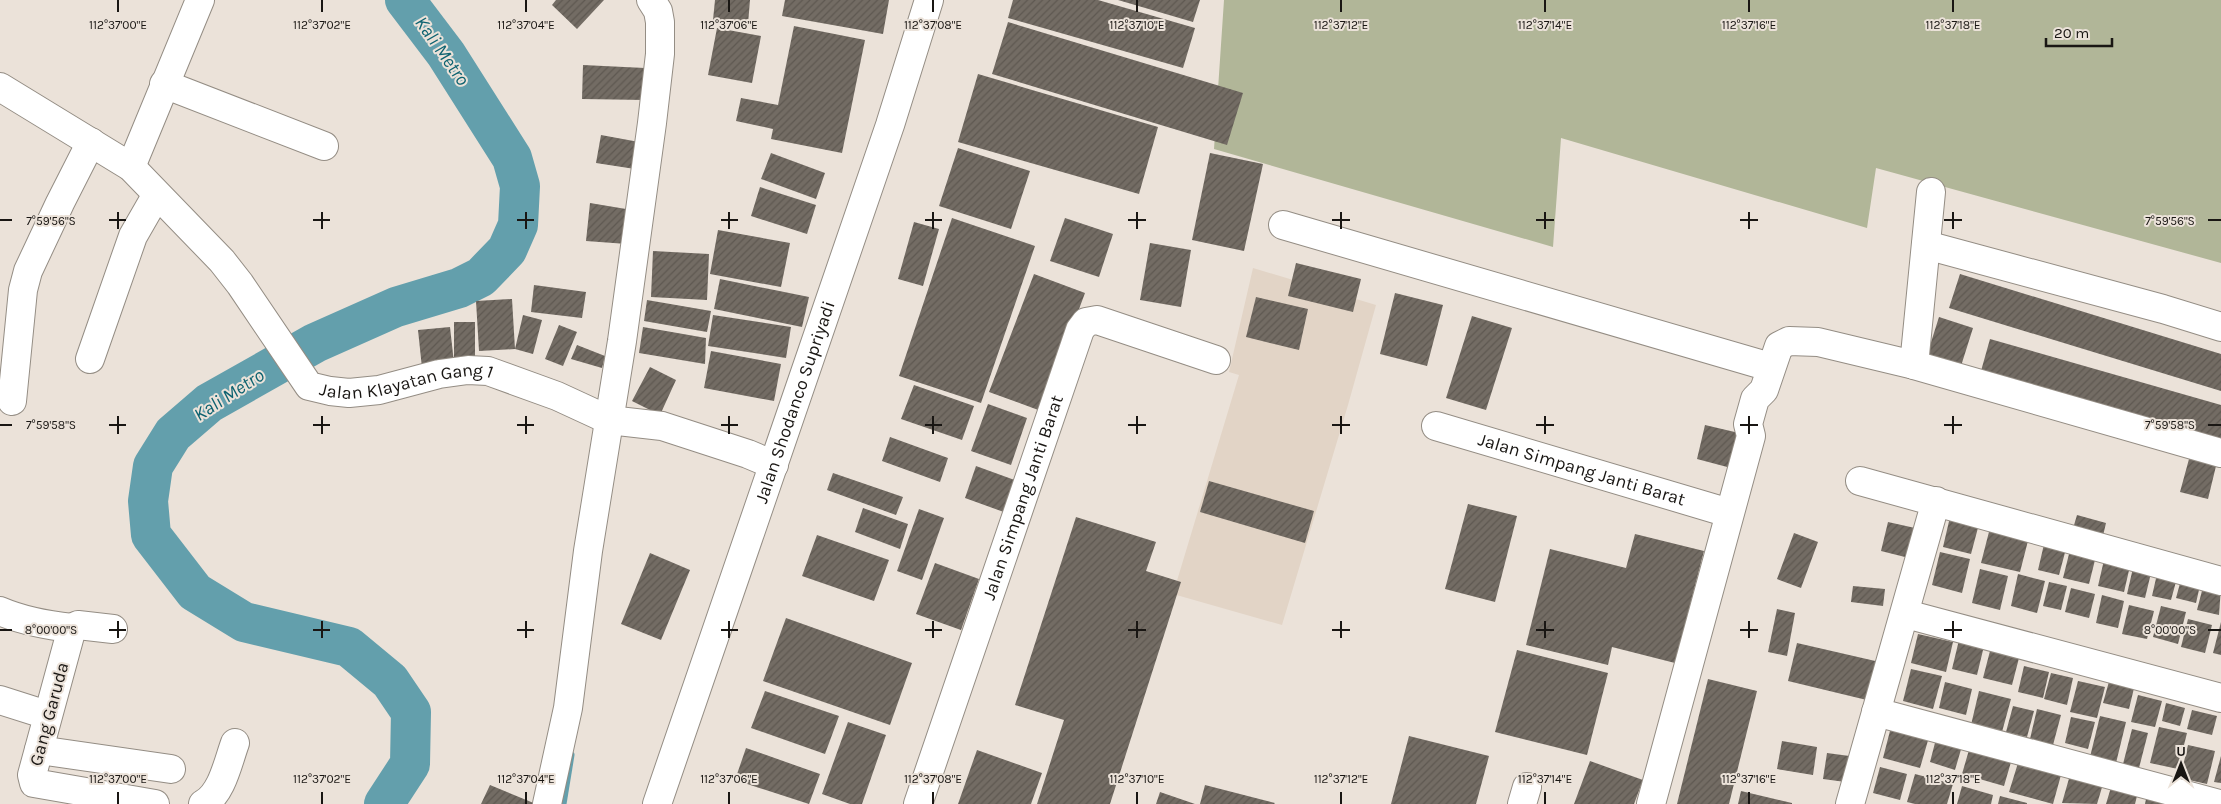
<svg xmlns="http://www.w3.org/2000/svg" width="2221" height="804" viewBox="0 0 2221 804" font-family="Karla,sans-serif">
	<style>
		.built { fill: #e2d4c6 }
		.grass { fill: #b1b698 }
		.lines { fill: none; stroke-linecap: round; stroke-linejoin: round }
		.stream { stroke: #639fac; stroke-width: 7 }
		.river { stroke: #639fac; stroke-width: 40 }
		.building { fill: url(#building-hatch) }
		.minor-casing { stroke: #948d84; stroke-width: 30 }
		.major-casing { stroke: #948d84; stroke-width: 30 }
		.minor { stroke: #fff; stroke-width: 28 }
		.major { stroke: #fff; stroke-width: 28 }
		.ticks { fill: none; stroke: #191613; stroke-width: 2 }
		.labels { text-anchor: middle; dominant-baseline: central; stroke-width: 4; stroke-linejoin: round; paint-order: stroke }
		.street-label { font-size: 18px; fill: #191613; stroke: #ebe2d9 }
		.water-label { font-size: 19px; font-style: italic; fill: #0d6270; stroke: #ebe2d9 }
		.ticks-label { font-size: 12px; text-anchor: middle; fill: #191613; stroke: #ebe2d9; stroke-width: 4; stroke-linejoin: round; paint-order: stroke }
	</style>
	<defs>
		<pattern id="building-hatch" width="6" height="6" patternUnits="userSpaceOnUse" patternTransform="scale(1.25)"><rect width="6" height="6" fill="#736c64"/><path d="M-1 1l2-2M0 6l6-6M5 7l2-2" fill="none" stroke="#5e5851"/></pattern>
	</defs>
	<rect width="100%" height="100%" fill="#ebe2d9"/>
	<path class="built" d="M 1253,268 L 1376,305 L 1348,405 L 1282,625 L 1173,594 L 1239,375 L 1229,372 Z"/>
	<path class="grass" d="M 1224,0 L 2221,0 L 2221,263 L 1876,168 L 1867,228 L 1561,138 L 1553,247 L 1214,149 Z"/>
	<g class="lines">
		<path class="stream" d="M 563,804 L 571,755"/>
		<path class="river" d="M 384,804 L 410,764 L 411,712 L 390,681 L 349,647 L 244,622 L 195,592 L 151,535 L 148,501 L 153,466 L 173,434 L 209,403 L 315,343 L 396,307 L 459,288 L 481,277 L 507,250 L 518,225 L 520,186 L 512,158 L 446,54 L 405,0"/>
	</g>
	<path class="building" d="M 556,0 L 604,0 L 577,29 L 552,5 Z
		M 715,0 L 750,0 L 748,24 L 713,20 Z
		M 785,0 L 889,0 L 883,34 L 782,16 Z
		M 1013,0 L 1098,0 L 1195,28 L 1183,68 L 1008,18 Z
		M 1118,0 L 1200,0 L 1193,22 Z
		M 1008,22 L 1243,93 L 1227,145 L 992,74 Z
		M 794,26 L 865,40 L 842,153 L 771,139 L 773,129 L 736,121 L 741,98 L 778,105 Z
		M 717,28 L 761,36 L 752,83 L 708,75 Z
		M 583,65 L 645,68 L 644,100 L 582,99 Z
		M 978,74 L 1158,127 L 1139,194 L 958,142 Z
		M 601,135 L 639,142 L 635,169 L 596,163 Z
		M 958,148 L 1030,171 L 1011,229 L 939,206 Z
		M 771,153 L 825,173 L 816,199 L 761,179 Z
		M 1210,153 L 1263,164 L 1244,251 L 1192,240 Z
		M 760,187 L 816,205 L 807,234 L 751,216 Z
		M 590,203 L 632,210 L 627,244 L 586,241 Z
		M 952,218 L 1035,246 L 981,403 L 899,376 Z
		M 1065,218 L 1113,234 L 1099,277 L 1050,261 Z
		M 914,222 L 939,229 L 923,286 L 898,279 Z
		M 718,230 L 790,243 L 781,287 L 710,274 Z
		M 1150,243 L 1191,250 L 1181,307 L 1140,300 Z
		M 653,251 L 709,254 L 707,300 L 651,297 Z
		M 1296,263 L 1361,279 L 1353,312 L 1288,296 Z
		M 1034,274 L 1085,293 L 1041,411 L 989,392 Z
		M 1960,274 L 2221,354 L 2221,391 L 1949,308 Z
		M 720,279 L 809,297 L 802,327 L 714,309 Z
		M 534,285 L 586,292 L 582,318 L 531,312 Z
		M 1395,293 L 1443,305 L 1427,366 L 1380,354 Z
		M 1256,297 L 1308,309 L 1299,350 L 1246,337 Z
		M 512,299 L 515,349 L 479,351 L 476,301 Z
		M 647,300 L 711,311 L 707,332 L 644,321 Z
		M 523,315 L 542,320 L 533,354 L 515,349 Z
		M 713,315 L 791,327 L 786,358 L 708,346 Z
		M 1472,316 L 1512,328 L 1486,410 L 1446,398 Z
		M 1939,317 L 1973,328 L 1961,366 L 1927,355 Z
		M 454,322 L 475,322 L 475,365 L 422,368 L 418,330 L 450,327 L 454,363 Z
		M 559,325 L 577,332 L 563,366 L 545,359 Z
		M 643,327 L 706,338 L 705,364 L 639,353 Z
		M 1990,339 L 2221,405 L 2221,440 L 1981,371 Z
		M 577,345 L 605,356 L 602,368 L 571,359 Z
		M 711,351 L 781,364 L 774,401 L 704,388 Z
		M 650,367 L 676,380 L 660,415 L 632,401 Z
		M 914,385 L 974,406 L 962,440 L 901,419 Z
		M 988,404 L 1027,418 L 1011,465 L 971,451 Z
		M 1705,425 L 1739,433 L 1731,468 L 1697,459 Z
		M 890,437 L 948,458 L 940,482 L 882,461 Z
		M 2189,459 L 2216,466 L 2208,499 L 2180,492 Z
		M 976,466 L 1023,483 L 1012,515 L 965,498 Z
		M 833,473 L 903,497 L 896,515 L 827,490 Z
		M 1209,481 L 1314,511 L 1305,543 L 1200,512 Z
		M 1468,504 L 1517,516 L 1495,602 L 1445,589 Z
		M 863,508 L 908,524 L 900,549 L 855,532 Z
		M 919,509 L 944,518 L 922,580 L 897,571 Z
		M 2077,515 L 2106,523 L 2102,540 L 2072,532 Z
		M 1076,517 L 1156,542 L 1146,571 L 1181,582 L 1110,804 L 1037,804 L 1064,720 L 1015,705 Z
		M 1950,517 L 1979,524 L 1971,554 L 1943,547 Z
		M 1888,522 L 1915,528 L 1909,558 L 1881,551 Z
		M 1991,524 L 2030,533 L 2020,572 L 1981,563 Z
		M 1794,533 L 1818,542 L 1801,588 L 1777,579 Z
		M 1635,534 L 1704,551 L 1675,663 L 1612,647 L 1608,665 L 1526,645 L 1550,549 L 1626,568 Z
		M 817,535 L 889,560 L 874,601 L 802,576 Z
		M 2045,540 L 2067,545 L 2059,575 L 2038,570 Z
		M 2070,550 L 2096,556 L 2089,584 L 2063,578 Z
		M 1940,552 L 1970,559 L 1962,593 L 1932,585 Z
		M 650,553 L 690,570 L 661,640 L 621,624 Z
		M 2104,560 L 2130,566 L 2124,592 L 2098,586 Z
		M 935,563 L 979,579 L 961,630 L 916,614 Z
		M 2133,568 L 2151,573 L 2145,598 L 2127,594 Z
		M 1980,569 L 2008,576 L 2000,610 L 1972,603 Z
		M 2018,574 L 2045,581 L 2037,613 L 2011,606 Z
		M 2157,574 L 2177,578 L 2171,600 L 2152,596 Z
		M 2182,576 L 2201,581 L 2196,603 L 2176,598 Z
		M 2049,582 L 2067,586 L 2061,610 L 2043,606 Z
		M 2204,583 L 2221,587 L 2219,615 L 2197,610 Z
		M 1853,586 L 1885,589 L 1883,606 L 1851,602 Z
		M 2071,588 L 2095,594 L 2089,618 L 2065,612 Z
		M 2102,595 L 2124,601 L 2118,628 L 2096,623 Z
		M 2129,605 L 2154,611 L 2147,639 L 2122,634 Z
		M 2161,606 L 2186,612 L 2178,644 L 2153,637 Z
		M 1777,609 L 1795,613 L 1787,656 L 1768,652 Z
		M 786,618 L 912,663 L 890,725 L 763,681 Z
		M 2188,619 L 2212,625 L 2205,653 L 2181,647 Z
		M 2221,622 L 2221,655 L 2213,653 Z
		M 1918,634 L 1953,642 L 1946,672 L 1911,663 Z
		M 1959,640 L 1984,646 L 1977,675 L 1952,669 Z
		M 1797,643 L 1884,663 L 1875,702 L 1788,681 Z
		M 1517,650 L 1608,673 L 1587,755 L 1495,732 Z
		M 1990,651 L 2019,658 L 2012,685 L 1983,678 Z
		M 2024,666 L 2049,672 L 2043,698 L 2018,692 Z
		M 1911,669 L 1942,676 L 1933,709 L 1903,701 Z
		M 2051,673 L 2073,678 L 2067,705 L 2044,699 Z
		M 2110,678 L 2135,684 L 2129,709 L 2103,703 Z
		M 1708,679 L 1757,691 L 1729,804 L 1677,804 Z
		M 2078,681 L 2105,687 L 2097,718 L 2070,712 Z
		M 1945,682 L 1972,689 L 1966,715 L 1939,708 Z
		M 765,691 L 839,716 L 825,754 L 751,728 Z
		M 1979,691 L 2011,699 L 2002,732 L 1971,725 Z
		M 2138,695 L 2162,701 L 2155,727 L 2131,722 Z
		M 2166,703 L 2185,708 L 2180,726 L 2162,721 Z
		M 2013,706 L 2034,711 L 2027,737 L 2006,732 Z
		M 2037,709 L 2061,715 L 2053,745 L 2030,739 Z
		M 2192,710 L 2217,716 L 2212,735 L 2187,729 Z
		M 2100,716 L 2126,722 L 2116,763 L 2090,757 Z
		M 2071,717 L 2095,722 L 2088,749 L 2065,743 Z
		M 848,722 L 886,735 L 862,804 L 850,804 L 822,794 Z
		M 1891,727 L 1929,737 L 1920,768 L 1883,758 Z
		M 2159,727 L 2187,733 L 2178,769 L 2150,763 Z
		M 2132,729 L 2148,733 L 2139,768 L 2123,764 Z
		M 1409,736 L 1489,756 L 1476,804 L 1391,804 Z
		M 1936,739 L 1962,746 L 1955,770 L 1930,762 Z
		M 1782,741 L 1817,747 L 1813,775 L 1777,769 Z
		M 2188,745 L 2215,751 L 2207,784 L 2180,778 Z
		M 746,748 L 820,774 L 809,804 L 735,780 Z
		M 977,750 L 1042,773 L 1031,804 L 958,804 Z
		M 1969,750 L 2011,762 L 2004,786 L 1962,774 Z
		M 1827,753 L 1857,757 L 1853,783 L 1823,779 Z
		M 2221,756 L 2221,783 L 2214,782 Z
		M 1590,761 L 1643,780 L 1634,804 L 1574,804 Z
		M 2018,763 L 2061,775 L 2053,804 L 2009,792 Z
		M 1880,767 L 1907,774 L 1900,800 L 1873,793 Z
		M 1915,774 L 1953,784 L 1947,804 L 1915,804 L 1907,802 Z
		M 2070,775 L 2103,784 L 2097,804 L 2062,803 Z
		M 2112,784 L 2138,792 L 2135,804 L 2106,804 Z
		M 490,785 L 536,804 L 481,804 Z
		M 1205,785 L 1275,803 L 1274,804 L 1200,804 Z
		M 1962,786 L 1993,795 L 1991,804 L 1957,804 Z
		M 1741,791 L 1792,803 L 1792,804 L 1738,804 Z
		M 1160,792 L 1195,804 L 1156,804 Z
		M 2147,794 L 2183,804 L 2145,804 Z
		M 2000,796 L 2027,803 L 2027,804 L 1998,804 Z"/>
	<g class="lines">
		<defs>
			<g id="minor">
				<path d="M 164,84 L 324,146"/>
				<path id="s1" d="M 0,87 L 131,167 L 222,261 L 240,284 L 309,386 L 330,391 L 349,393 L 379,390 L 439,374 L 468,370 L 488,371 L 557,396 L 609,420 L 662,426 L 748,454 L 774,465"/>
				<path d="M 131,167 L 200,0"/>
				<path d="M 1283,225 L 1770,367"/>
				<path d="M 1926,245 L 2163,309 L 2221,327"/>
				<path d="M 90,359 L 133,236 L 156,196"/>
				<path d="M 1914,365 L 1931,192"/>
				<path d="M 12,401 L 23,290 L 28,271 L 60,203 L 91,142"/>
				<path id="s2" d="M 1436,426 L 1729,513"/>
				<path d="M 1860,481 L 2221,581"/>
				<path d="M 0,611 C 23,621 46,625 72,628 L 32,775 L 34,783 L 155,804"/>
				<path d="M 1906,614 L 2221,698"/>
				<path d="M 72,628 L 78,625 L 113,629"/>
				<path d="M 0,700 L 47,715"/>
				<path d="M 1876,712 L 2219,804"/>
				<path d="M 39,750 L 171,769"/>
				<path d="M 203,804 C 222,794 228,762 235,743"/>
				<path d="M 547,804 L 568,708 L 588,551 L 622,341 L 652,123 L 660,54 L 660,22 L 658,11 L 651,0"/>
				<path id="s3" d="M 918,804 L 1080,330 L 1086,322 L 1097,320 L 1216,360"/>
				<path d="M 1522,804 L 1527,787"/>
				<path d="M 1651,804 L 1751,436 L 1748,424 L 1755,399 L 1764,390 L 1779,346 L 1789,341 L 1818,342 L 1914,365 L 2221,453"/>
				<path d="M 1850,804 L 1936,501"/>
			</g>
			<g id="major">
				<path id="s4" d="M 657,804 L 890,125 L 929,0"/>
			</g>
		</defs>
		<use href="#minor" class="minor-casing"/>
		<use href="#major" class="major-casing"/>
		<use href="#minor" class="minor"/>
		<use href="#major" class="major"/>
	</g>
	<path class="ticks" d="M 118,0 L 118,12M 322,0 L 322,12M 526,0 L 526,12M 729,0 L 729,12M 933,0 L 933,12M 1137,0 L 1137,12M 1341,0 L 1341,12M 1545,0 L 1545,12M 1749,0 L 1749,12M 1953,0 L 1953,12M 118,212 L 118,229M 322,212 L 322,229M 526,212 L 526,229M 729,212 L 729,229M 933,212 L 933,229M 1137,212 L 1137,229M 1341,212 L 1341,229M 1545,212 L 1545,229M 1749,212 L 1749,229M 1953,212 L 1953,229M 0,220 L 12,220M 109,220 L 126,220M 313,220 L 330,220M 517,220 L 534,220M 721,220 L 738,220M 925,220 L 942,220M 1128,220 L 1146,220M 1332,220 L 1350,220M 1536,220 L 1554,220M 1740,220 L 1758,220M 1944,220 L 1962,220M 2208,220 L 2221,220M 118,416 L 118,434M 322,416 L 322,434M 526,416 L 526,434M 729,416 L 729,434M 933,416 L 933,434M 1137,416 L 1137,434M 1341,416 L 1341,434M 1545,416 L 1545,434M 1749,416 L 1749,434M 1953,416 L 1953,434M 0,425 L 12,425M 109,425 L 126,425M 313,425 L 330,425M 517,425 L 534,425M 721,425 L 738,425M 925,425 L 942,425M 1128,425 L 1146,425M 1332,425 L 1350,425M 1536,425 L 1554,425M 1740,425 L 1758,425M 1944,425 L 1962,425M 2208,425 L 2221,425M 118,621 L 118,638M 322,621 L 322,638M 526,621 L 526,638M 729,621 L 729,638M 933,621 L 933,638M 1137,621 L 1137,638M 1341,621 L 1341,638M 1545,621 L 1545,638M 1749,621 L 1749,638M 1953,621 L 1953,638M 0,630 L 12,630M 109,630 L 126,630M 313,630 L 330,630M 517,630 L 534,630M 721,630 L 738,630M 925,630 L 942,630M 1128,630 L 1146,630M 1332,630 L 1350,630M 1536,630 L 1554,630M 1740,630 L 1758,630M 1944,630 L 1962,630M 2208,630 L 2221,630M 118,792 L 118,804M 322,792 L 322,804M 526,792 L 526,804M 729,792 L 729,804M 933,792 L 933,804M 1137,792 L 1137,804M 1341,792 L 1341,804M 1545,792 L 1545,804M 1749,792 L 1749,804M 1953,792 L 1953,804"/>
	<g class="labels">
		<g class="street-label">
			<text stroke="none"><textPath href="#s1" startOffset="536">Jalan Klayatan Gang 1</textPath></text>
			<text stroke="none"><textPath href="#s4" startOffset="425">Jalan Shodanco Supriyadi</textPath></text>
			<text stroke="none"><textPath href="#s2" startOffset="152">Jalan Simpang Janti Barat</textPath></text>
			<text stroke="none"><textPath href="#s3" startOffset="324">Jalan Simpang Janti Barat</textPath></text>
			<text transform="translate(49 714) rotate(-75)">Gang Garuda</text>
		</g>
		<g class="water-label">
			<text transform="translate(442 51) rotate(55)">Kali Metro</text>
			<text transform="translate(229 395) rotate(-33)">Kali Metro</text>
		</g>
	</g>
	<g class="ticks-label">
		<text x="118" y="29">112°37'00"E</text>
		<text x="322" y="29">112°37'02"E</text>
		<text x="526" y="29">112°37'04"E</text>
		<text x="729" y="29">112°37'06"E</text>
		<text x="933" y="29">112°37'08"E</text>
		<text x="1137" y="29">112°37'10"E</text>
		<text x="1341" y="29">112°37'12"E</text>
		<text x="1545" y="29">112°37'14"E</text>
		<text x="1749" y="29">112°37'16"E</text>
		<text x="1953" y="29">112°37'18"E</text>
		<text x="51" y="225">7°59'56"S</text>
		<text x="2170" y="225">7°59'56"S</text>
		<text x="51" y="429">7°59'58"S</text>
		<text x="2170" y="429">7°59'58"S</text>
		<text x="51" y="634">8°00'00"S</text>
		<text x="2170" y="634">8°00'00"S</text>
		<text x="118" y="783">112°37'00"E</text>
		<text x="322" y="783">112°37'02"E</text>
		<text x="526" y="783">112°37'04"E</text>
		<text x="729" y="783">112°37'06"E</text>
		<text x="933" y="783">112°37'08"E</text>
		<text x="1137" y="783">112°37'10"E</text>
		<text x="1341" y="783">112°37'12"E</text>
		<text x="1545" y="783">112°37'14"E</text>
		<text x="1749" y="783">112°37'16"E</text>
		<text x="1953" y="783">112°37'18"E</text>
	</g>
	<g transform="translate(2181 764)" stroke="#ebe2d9" stroke-width="4" paint-order="stroke">
	<path d="M0-4L9 19L0 12L-9 19Z" fill="#191613"/>
	<text y="-8" font-size="14" font-weight="bold" text-anchor="middle" fill="#191613">U</text>
	</g>
	<path d="M2046 38v8h66v-8" fill="none" stroke="#191613" stroke-width="2.5"/>
	<text x="2054" y="38" font-size="15" fill="#191613" stroke="#ebe2d9" stroke-width="4" paint-order="stroke">20 m</text>
</svg>
